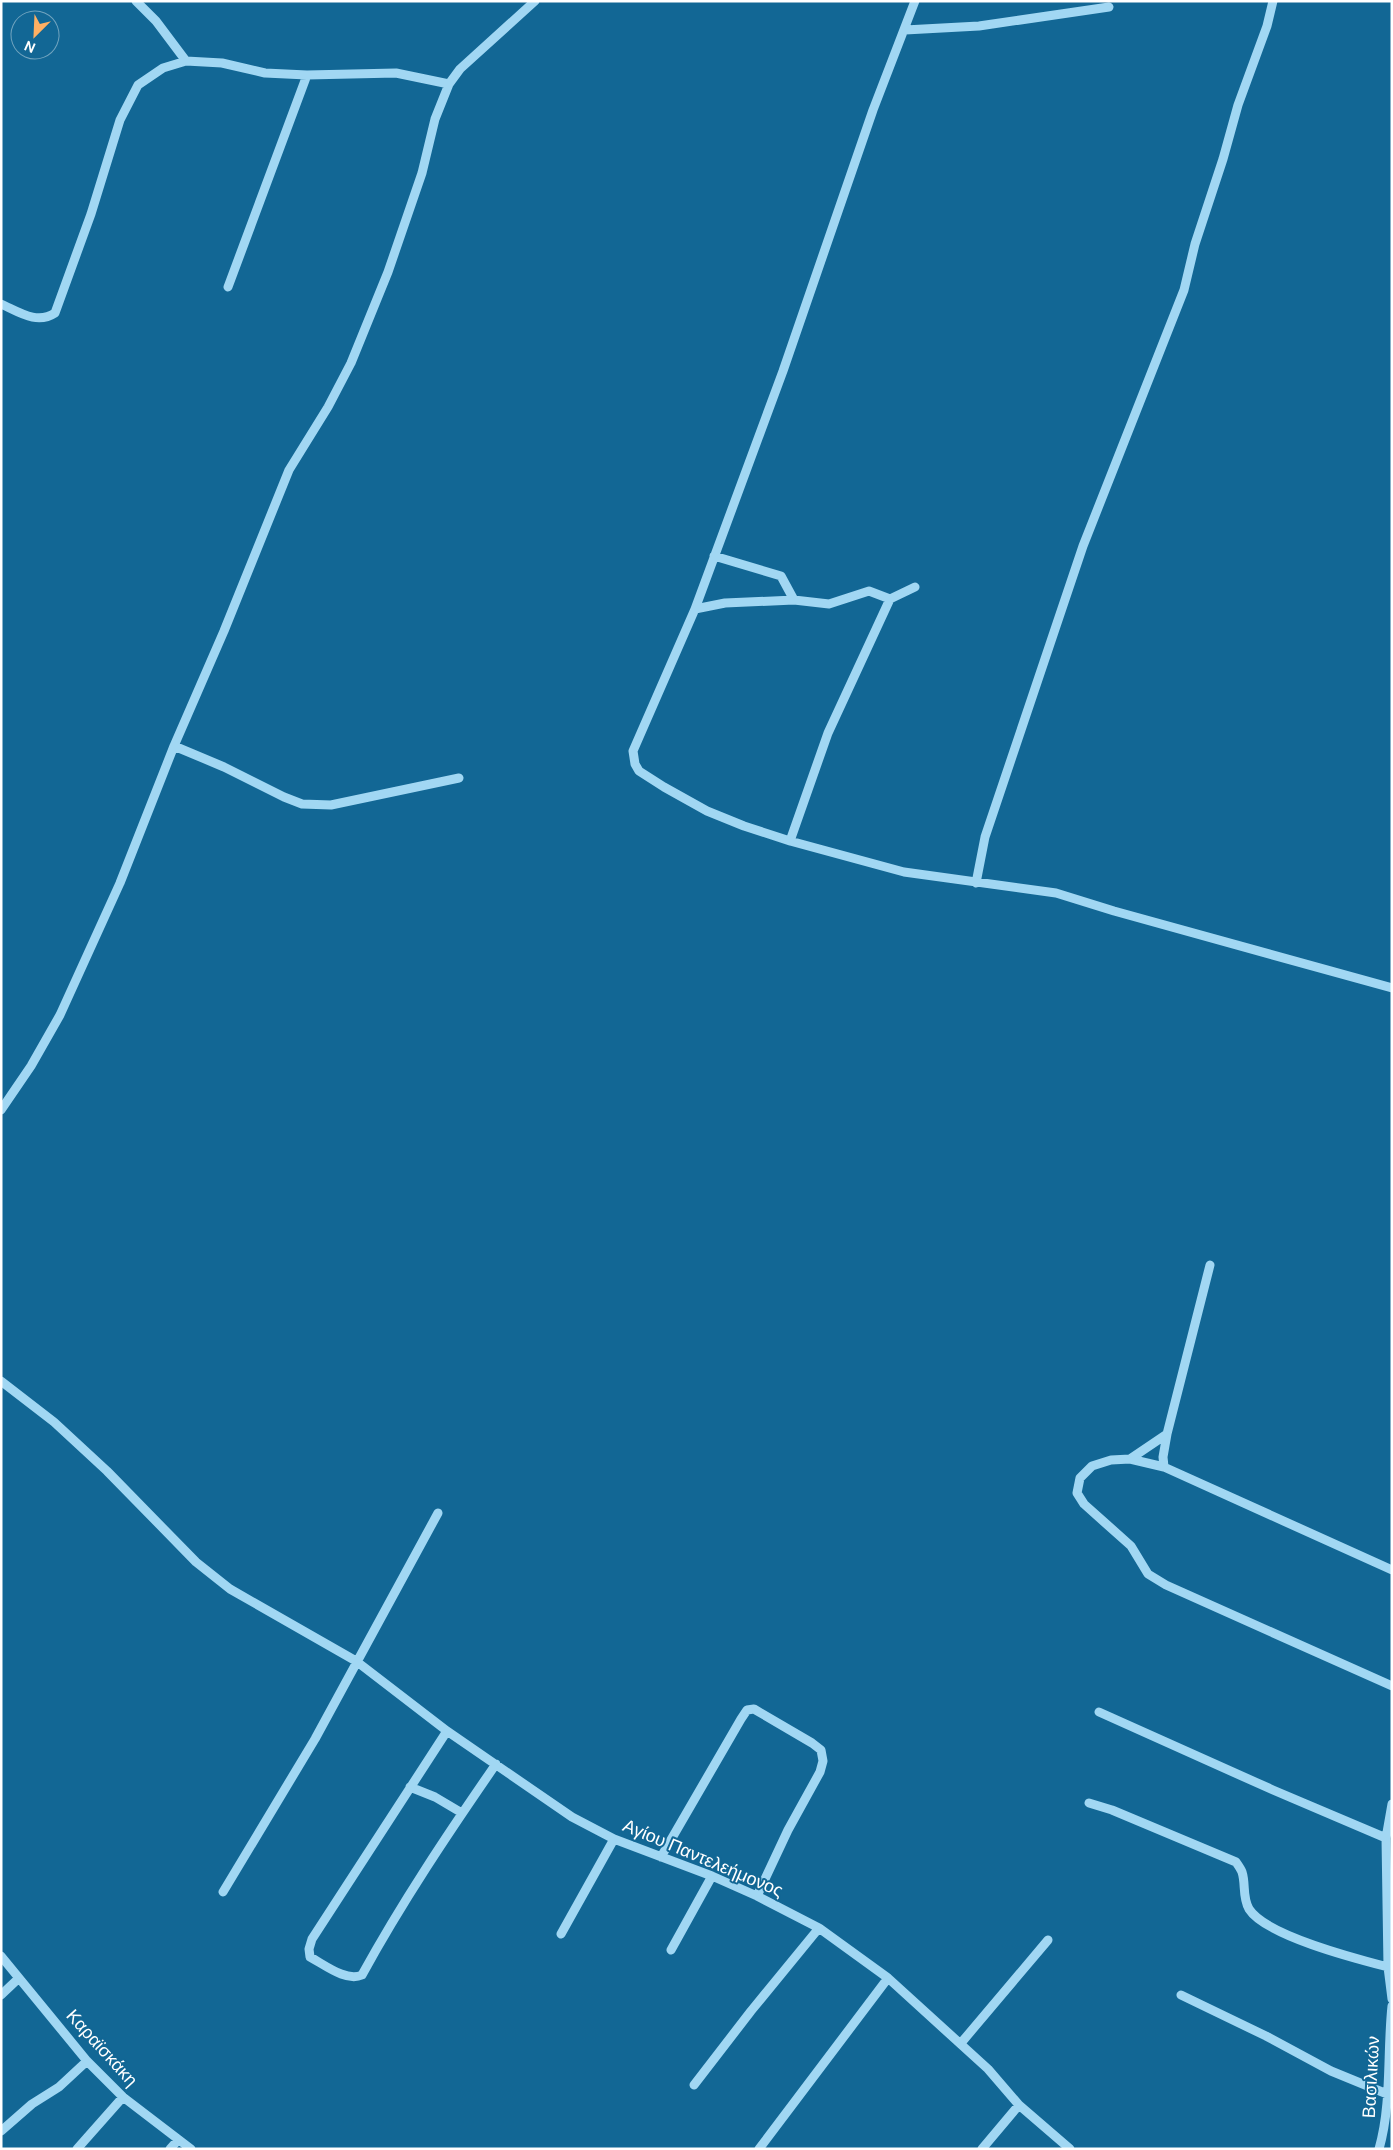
<svg xmlns="http://www.w3.org/2000/svg" width="1393" height="2150" viewBox="0 0 1393 2150" font-family="'DM Sans',sans-serif">
	<style>
		.lines { fill: none; stroke-linecap: round; stroke-linejoin: round }
		.minor { stroke: #a1d7f3; stroke-width: 9 }
		.labels { text-anchor: middle; dominant-baseline: central; stroke-width: 4; stroke-linejoin: round; paint-order: stroke }
		.street-label { font-size: 18px; fill: #fff; stroke: #126795 }
	</style>
	<rect width="100%" height="100%" fill="#126795"/>
	<g class="lines">
		<path class="minor" d="M 136,1 L 156,21 L 186,61
			M 915,1 L 873,110 L 783,371 L 695,609 L 633,751 L 635,764 L 639,771 L 664,787 L 707,811 L 744,826 L 790,841 L 904,872 L 1056,893 L 1114,911 L 1392,988
			M 905,30 L 979,26 L 1109,7
			M 228,287 L 307,75
			M 1,304 C 19,312 37,325 55,313 L 91,214 L 120,120 L 138,85 L 163,68 L 186,61 L 222,63 L 265,73 L 307,75 L 396,73 L 449,84
			M 714,556 L 781,576 L 794,600
			M 695,609 L 725,603 L 794,600 L 829,604 L 869,591 L 890,599
			M 174,746 L 224,767 L 284,797 L 302,804 L 331,805 L 459,778
			M 790,841 L 828,733 L 890,599 L 915,587
			M 976,883 L 985,837 L 1083,546 L 1184,290 L 1195,244 L 1223,159 L 1238,105 L 1267,26 L 1273,1
			M 1,1110 L 31,1066 L 60,1015 L 120,883 L 174,746 L 224,631 L 289,470 L 328,407 L 351,363 L 388,272 L 422,173 L 435,119 L 449,84 L 460,69 L 535,1
			M 1210,1265 L 1167,1434 L 1163,1457 L 1164,1467 L 1392,1570
			M 1,1381 L 54,1422 L 107,1471 L 196,1562 L 230,1589 L 356,1661 L 447,1731 L 572,1817 L 614,1839 L 712,1876 L 757,1896 L 819,1928 L 888,1978 L 988,2069 L 1019,2105 L 1070,2149
			M 1130,1459 L 1167,1434
			M 1164,1467 L 1130,1459 L 1111,1460 L 1092,1466 L 1080,1478 L 1077,1493 L 1084,1504 L 1131,1546 L 1148,1574 L 1166,1585 L 1392,1686
			M 1099,1712 L 1273,1790 L 1386,1838
			M 447,1731 L 312,1939 L 309,1949 L 310,1957 C 325,1965 346,1982 362,1975 C 402,1902 449,1832 496,1764
			M 410,1787 L 435,1797 L 462,1813
			M 1089,1803 L 1112,1810 L 1236,1862 C 1238,1865 1241,1869 1242,1872 C 1246,1884 1242,1897 1249,1909 C 1266,1936 1357,1959 1388,1967
			M 1392,1804 L 1386,1838 L 1388,1967 L 1392,1999
			M 661,1857 L 741,1719 L 747,1710 L 754,1709 L 812,1743 L 821,1750 L 823,1761 L 820,1772 L 788,1830 L 757,1896
			M 223,1892 L 315,1739 L 438,1513
			M 561,1934 L 614,1839
			M 671,1950 L 712,1876
			M 1,1956 L 87,2061 L 123,2097 L 191,2149
			M 1,1995 L 19,1978
			M 1181,1995 L 1266,2036 L 1331,2071 L 1392,2096
			M 961,2043 L 1048,1940
			M 694,2085 L 751,2011 L 819,1928
			M 1,2131 L 32,2104 L 59,2087 L 87,2061
			M 77,2149 L 123,2097
			M 170,2149 L 178,2140
			M 759,2149 L 888,1978
			M 982,2149 L 1019,2105
			M 1379,2149 C 1392,2104 1387,2052 1392,2006"/>
	</g>
	<g class="labels">
		<g class="street-label">
			<text transform="translate(703 1858) rotate(23)">Αγίου Παντελεήμονος</text>
			<text transform="translate(102 2048) rotate(48)">Καραϊσκάκη</text>
			<text transform="translate(1371 2077) rotate(-87)">Βασιλικών</text>
		</g>
	</g>
	<rect width="1393" height="2150" fill="none" stroke="#ffffff" stroke-width="5"/>
	<g transform="translate(35 35) rotate(204)"><circle r="24" fill="#126795" stroke="#71a4bf"/>
	<path d="M0-4L9 19L0 12L-9 19Z" fill="#ffb063"/>
	<text y="-8" font-size="14" font-weight="bold" text-anchor="middle" fill="#ffffff">N</text>
	</g>
</svg>
